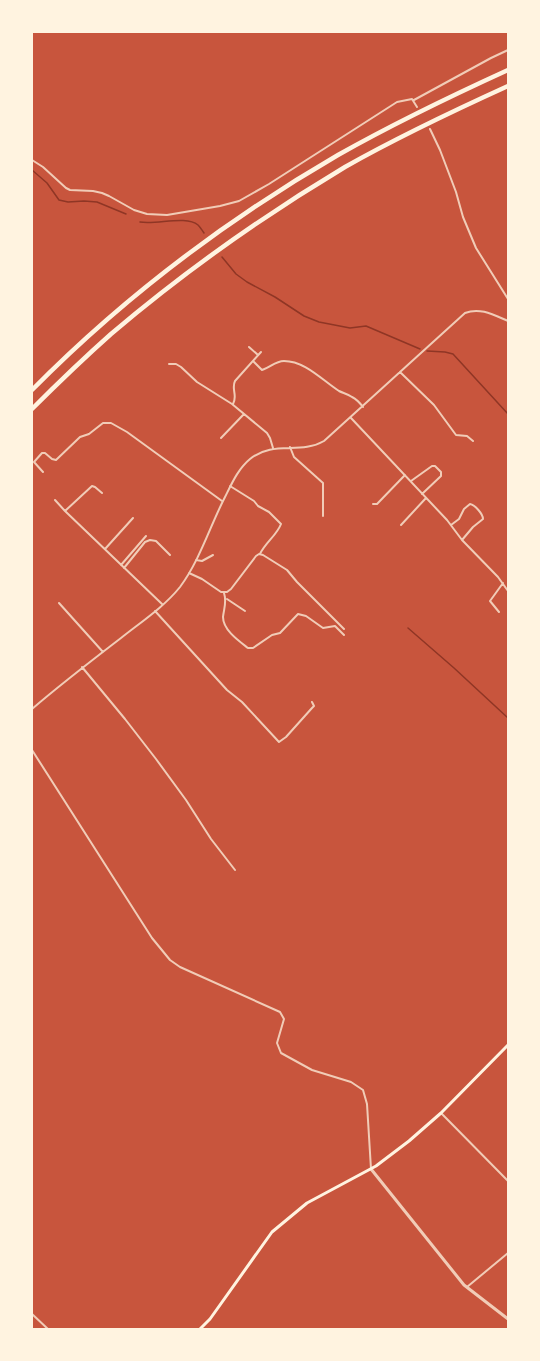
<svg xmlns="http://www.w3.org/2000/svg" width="540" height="1361" viewBox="0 0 540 1361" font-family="'DM Sans',sans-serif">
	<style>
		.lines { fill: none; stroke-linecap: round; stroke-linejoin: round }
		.stream { stroke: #8f3625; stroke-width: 1.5 }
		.minor { stroke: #f1ccb7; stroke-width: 2 }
		.tertiary { stroke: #f1ccb7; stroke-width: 3 }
		.secondary { stroke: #fff3e0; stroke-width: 3 }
		.motorway { stroke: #fff3e0; stroke-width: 4.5 }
	</style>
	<rect width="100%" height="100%" fill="#c8553d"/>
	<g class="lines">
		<path class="stream" d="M 32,170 L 47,183 L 59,200 L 68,202 L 84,201 L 97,202 L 126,214
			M 140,222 C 157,225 186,215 198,225 C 200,227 202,230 204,233
			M 222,257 L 236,274 L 247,282 L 275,297 L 304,316 L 319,322 L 350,328 L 366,326 L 420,349
			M 427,351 L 445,352 L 453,354 L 508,414
			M 408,628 L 454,668 L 508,718"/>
		<path class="minor" d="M 414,100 L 491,58 L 508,50
			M 430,129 L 440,150 L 456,192 L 463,217 L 476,248 L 508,299
			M 32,160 L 43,167 L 66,188 L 70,190 L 93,191 L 102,193 L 109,196 L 134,210 L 147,214 L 167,215 L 220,206 L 239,201 L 269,184 L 397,102 L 412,99 L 417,107
			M 249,347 L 258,355
			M 253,361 L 262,370 C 270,368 275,361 284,361 C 305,361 322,380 339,391 C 343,393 348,394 352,397 C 356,399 360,403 363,407
			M 169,364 L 176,364 L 181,367 L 197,382 L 232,404 L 267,433 L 270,438 L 273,448
			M 400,372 L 434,405 L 456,435 L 467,436 L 473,441
			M 233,404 C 238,396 231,389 235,381 L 261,352
			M 351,418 L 447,520 L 462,540 L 498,577 L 508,591
			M 221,438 L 244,414
			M 290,447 L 294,457 L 323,483 L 323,516
			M 43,472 L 34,462 L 42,453 L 45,453 L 52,459 L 56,460 L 80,437 L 89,434 L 103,423 L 111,423 L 127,432 L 222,501
			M 411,481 L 432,466 L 435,466 L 441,472 L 441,476 L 422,494
			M 230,486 L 254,501 L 258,506 L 269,512 L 281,524 C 277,535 265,543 260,554
			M 102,493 L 95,487 L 92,486 L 65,511 L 162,604
			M 55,500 L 65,511
			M 373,504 L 377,504 L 405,475
			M 401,525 L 426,498
			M 451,525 L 459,519 L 464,509 L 470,504 C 475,505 483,514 483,519 L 473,527 L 462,540
			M 105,549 L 133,518
			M 196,560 L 202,561 L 213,555
			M 121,565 L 146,536
			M 124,568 L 145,542 L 150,540 L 156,541 L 170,555
			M 189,573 L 202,579 L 221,592 L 227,592 L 231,589 L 256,556 L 259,554 L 263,555 L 287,570 L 297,582 L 344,629
			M 224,593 C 227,602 224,608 223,617 C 223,630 239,641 248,648 L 253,648 L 272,635 L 280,633 L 298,614 L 306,616 L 323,628 L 335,626 L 344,635
			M 227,599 L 245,611
			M 59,603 L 103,652
			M 155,611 L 227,690 L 242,702 L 279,742 L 286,737 L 312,708 L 314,706 L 312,702
			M 499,612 L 490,601 L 503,583
			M 82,667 L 125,719 L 156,759 L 186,800 L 211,839 L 235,870
			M 32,709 C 61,684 91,661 121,638 C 141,622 164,607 180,587 C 200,560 210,526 225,497 C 232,483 238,469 250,459 C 274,440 300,455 324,441 L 465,313 C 480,307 494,315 508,321
			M 32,750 L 152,938 L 170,960 L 180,967 L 280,1012 L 284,1019 L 277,1043 L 281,1053 L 312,1070 L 351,1082 L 363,1090 L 367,1104 L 371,1169
			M 441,1113 L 508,1181
			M 467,1287 L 508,1253
			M 32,1314 L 49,1330"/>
		<path class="tertiary" d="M 371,1169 L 464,1285 L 508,1319"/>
		<path class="secondary" d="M 199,1330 L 210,1319 L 272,1232 L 307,1203 L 376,1166 L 409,1141 L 441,1113 L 508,1045"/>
		<path class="motorway" d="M 32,390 C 122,299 226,220 338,155 C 393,124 451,96 508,70
			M 32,409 C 58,383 84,358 111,334 C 184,272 263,216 345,167 C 398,137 453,111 508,86"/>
	</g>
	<rect width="540" height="1361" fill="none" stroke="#fff3e0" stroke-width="66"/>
</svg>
